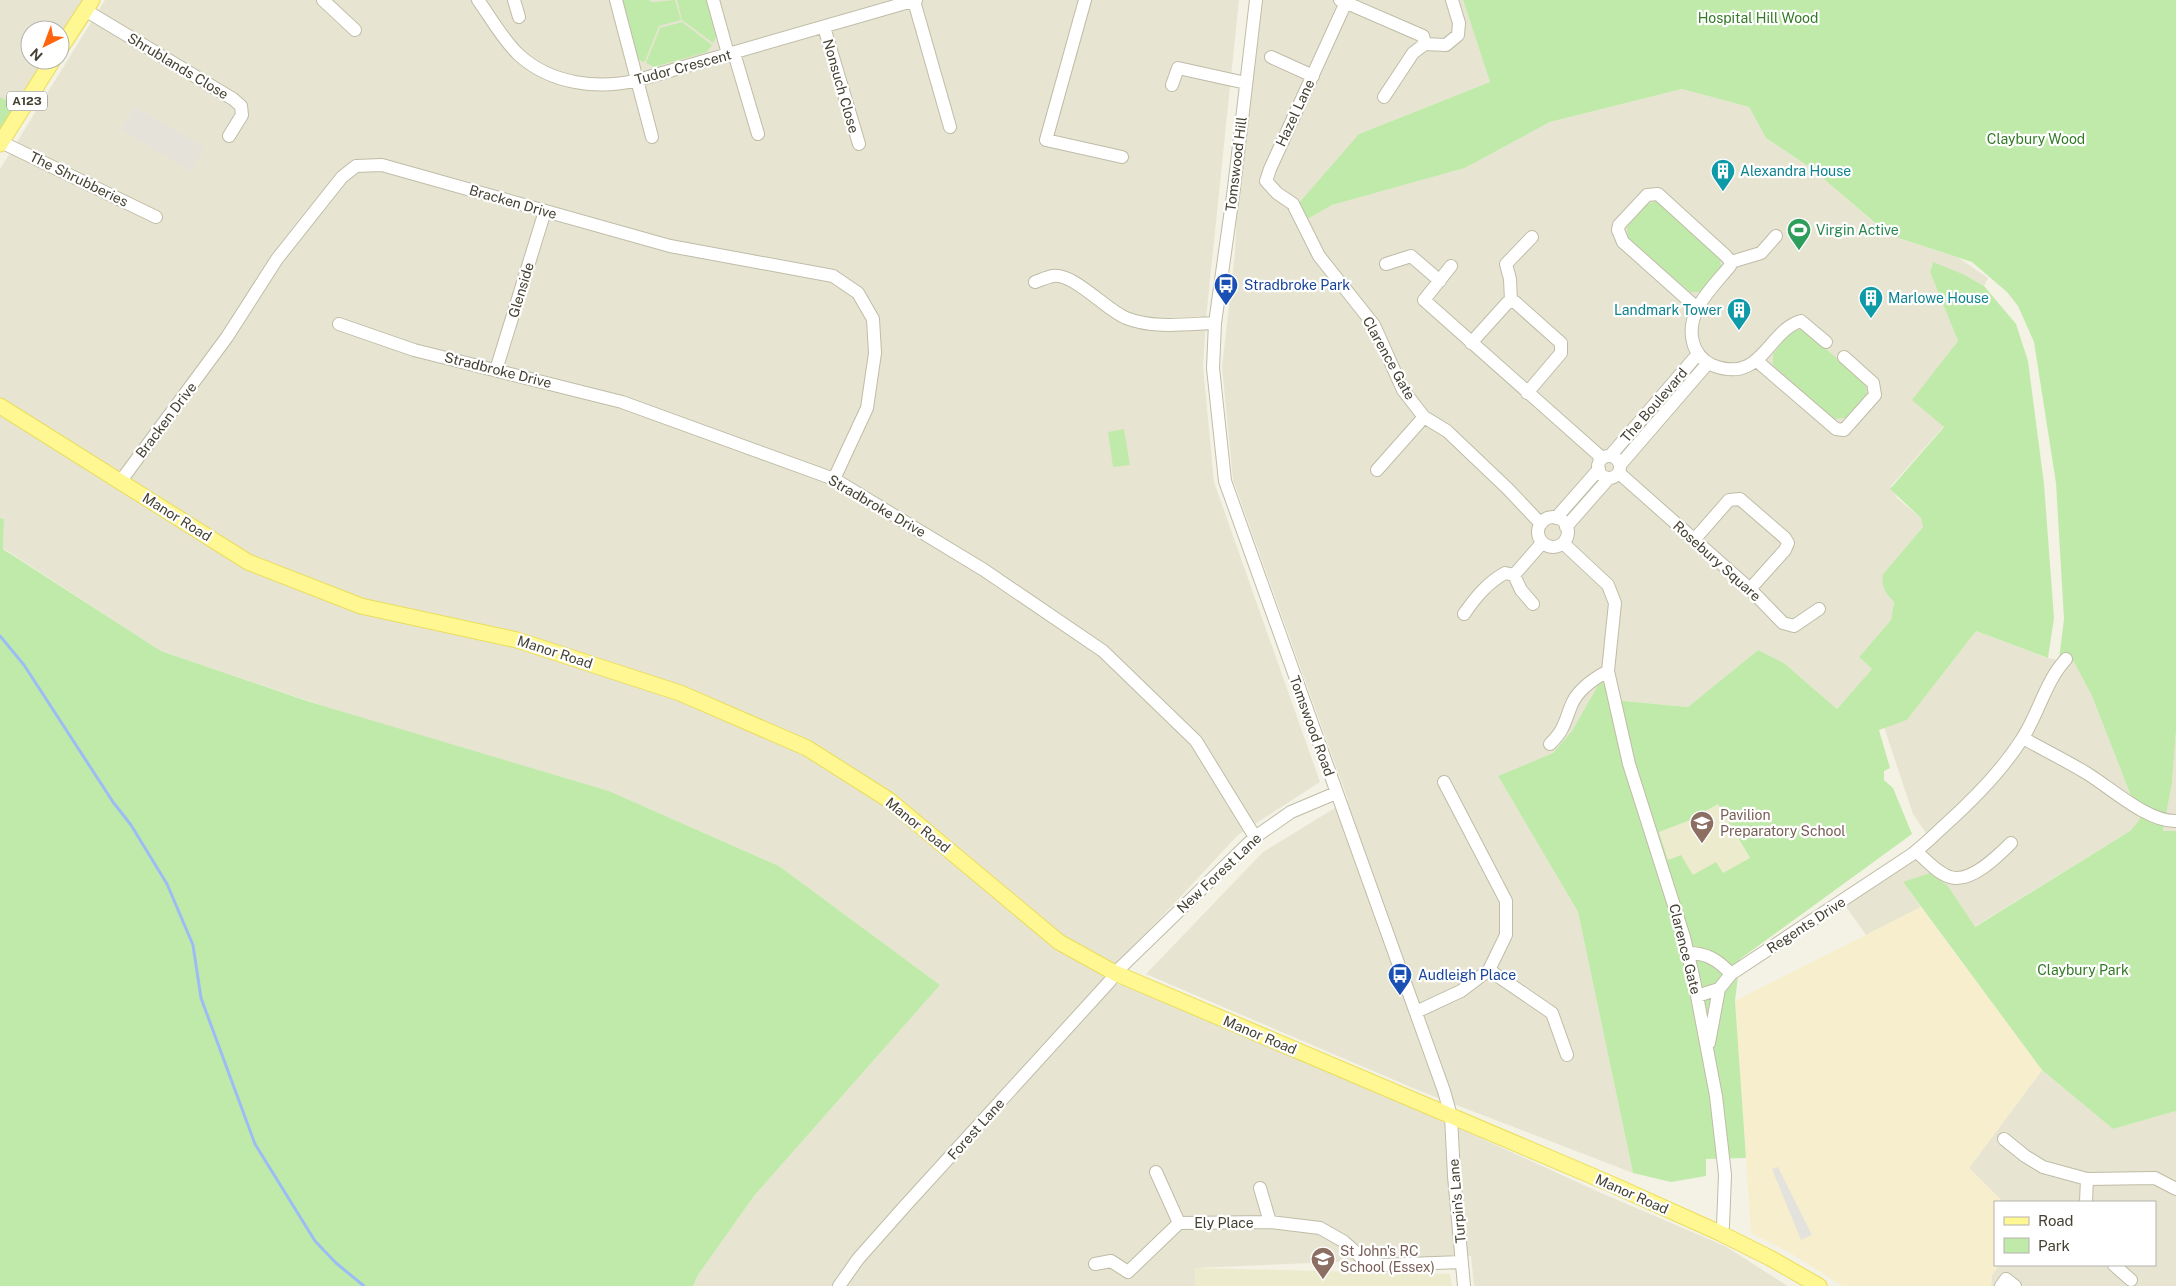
<svg xmlns="http://www.w3.org/2000/svg" width="2176" height="1286" viewBox="0 0 2176 1286" font-family="'Public Sans',sans-serif">
	<style>
		.residential { fill: #e7e5d2 }
		.commercial { fill: #f7eecd }
		.industrial { fill: #e5e2d9 }
		.education { fill: #edebcd }
		.green { fill: #c0eaaa; fill-rule: evenodd }
		.parking { fill: #e3e2dd }
		.lines { fill: none; stroke-linecap: round; stroke-linejoin: round }
		.stream { stroke: #9cbdf4; stroke-width: 3 }
		.minor-casing { stroke: #bfbca6; stroke-width: 14 }
		.major-casing { stroke: #eadd5b; stroke-width: 17 }
		.minor { stroke: #fff; stroke-width: 12 }
		.major { stroke: #fff791; stroke-width: 15 }
		.labels { text-anchor: middle; dominant-baseline: central; stroke-width: 4.5; stroke-linejoin: round; paint-order: stroke }
		.shield { fill: #fff; stroke: #7d7b70; stroke-width: 1 }
		.shield-label { font-size: 12px; font-weight: bold; fill: #454233 }
		.park-label { font-size: 14px; fill: #327a24; stroke: #fff }
		.street-label { font-size: 14px; fill: #454233; stroke: #fff }
		.culture-label { font-size: 14px; fill: #0d838f; stroke: #fff; text-anchor: start }
		.leisure-label { font-size: 14px; fill: #27864d; stroke: #fff; text-anchor: start }
		.transit-label { font-size: 14px; fill: #164399; stroke: #fff; text-anchor: start }
		.education-label { font-size: 14px; fill: #785e54; stroke: #fff; text-anchor: start }
	</style>
	<rect width="100%" height="100%" fill="#f3f2e4"/>
	<path class="residential" d="M 0,0 L 83,0 L 60,36 L 60,30 L 30,30 L 30,60 L 45,60 L 17,106 L 0,97 Z
		M 105,0 L 1239,0 L 1207,309 L 1203,366 L 1214,482 L 1320,782 L 1238,835 L 1102,981 L 1128,986 L 1441,1120 L 1601,1193 L 1725,1246 L 1788,1286 L 1474,1286 L 1471,1256 L 1195,1268 L 1195,1286 L 693,1286 L 698,1275 L 754,1196 L 940,985 L 779,866 L 609,791 L 332,709 L 161,651 L 3,548 L 4,519 L 0,518 L 0,169 Z
		M 1261,0 L 1463,0 L 1490,82 L 1359,134 L 1306,220 L 1332,205 L 1465,168 L 1550,122 L 1682,89 L 1749,107 L 1766,138 L 1811,168 L 1888,235 L 1959,258 L 1988,278 L 1984,286 L 1965,275 L 1932,263 L 1930,272 L 1958,341 L 1913,400 L 1944,426 L 1891,486 L 1897,498 L 1921,518 L 1923,527 L 1883,574 L 1890,597 L 1894,602 L 1891,620 L 1859,657 L 1872,669 L 1837,709 L 1784,663 L 1758,650 L 1688,707 L 1613,700 L 1601,681 L 1572,731 L 1553,753 L 1498,776 L 1578,912 L 1633,1173 L 1420,1091 L 1146,974 L 1263,852 L 1348,800 L 1233,480 L 1222,367 L 1235,253 L 1238,183 Z
		M 1976,631 L 2047,658 L 2074,662 L 2092,696 L 2140,819 L 2130,831 L 1974,927 L 1948,886 L 1903,882 L 1921,907 L 1866,935 L 1842,901 L 1930,839 L 1913,814 L 1884,727 L 1907,720 Z
		M 2176,731 L 2176,831 L 2163,831 L 2172,783 Z
		M 2042,1070 L 2113,1129 L 2176,1111 L 2176,1286 L 1991,1286 L 1992,1275 L 1999,1265 L 2155,1265 L 2155,1202 L 2003,1202 L 1969,1168 Z"/>
	<path class="commercial" d="M 1921,907 L 2042,1070 L 1969,1168 L 2003,1202 L 1995,1202 L 1995,1265 L 1999,1265 L 1992,1275 L 1991,1286 L 1843,1286 L 1789,1252 L 1751,1233 L 1735,1001 Z"/>
	<path class="industrial" d="M 135,107 L 204,147 L 191,171 L 121,130 Z"/>
	<path class="education" d="M 1718,804 L 1750,859 L 1722,874 L 1693,875 L 1668,860 L 1659,832 L 1688,821 Z
		M 1195,1268 L 1450,1274 L 1452,1286 L 1195,1286 Z"/>
	<path class="green" d="M 622,0 L 649,0 L 652,2 L 675,0 L 681,20 L 659,26 L 645,61 L 643,62 L 638,59 Z
		M 677,0 L 706,0 L 716,37 L 713,43 L 682,20 Z
		M 1463,0 L 2176,0 L 2176,731 L 2172,783 L 2163,831 L 2176,831 L 2176,1111 L 2113,1129 L 2042,1070 L 1903,882 L 1930,873 L 1948,886 L 1975,927 L 2130,831 L 2140,819 L 2092,696 L 2074,662 L 2059,659 L 2064,619 L 2056,483 L 2034,342 L 2018,306 L 2007,292 L 1972,262 L 1889,235 L 1811,168 L 1766,138 L 1749,107 L 1682,89 L 1550,122 L 1465,168 L 1332,205 L 1306,220 L 1299,203 L 1359,134 L 1490,82 Z
		M 682,22 L 712,45 L 707,52 L 654,67 L 646,63 L 660,28 Z
		M 0,97 L 17,106 L 4,125 L 0,128 Z
		M 1657,201 L 1720,257 L 1721,267 L 1700,292 L 1690,292 L 1628,238 L 1627,227 L 1647,204 Z
		M 1933,262 L 1965,275 L 1984,286 L 2016,324 L 2028,361 L 2044,484 L 2054,618 L 2048,658 L 1976,631 L 1907,720 L 1879,730 L 1890,768 L 1884,771 L 1884,780 L 1893,788 L 1912,834 L 1740,959 L 1735,1001 L 1746,1158 L 1706,1159 L 1706,1176 L 1671,1182 L 1633,1173 L 1578,912 L 1498,776 L 1553,753 L 1572,731 L 1601,680 L 1613,700 L 1688,707 L 1758,650 L 1784,663 L 1837,709 L 1872,669 L 1859,657 L 1891,620 L 1894,602 C 1886,593 1881,588 1883,574 L 1923,527 L 1921,518 L 1890,489 L 1944,427 L 1912,400 L 1958,341 L 1930,272 ZM 1718,804 L 1750,858 L 1723,873 L 1716,862 L 1693,875 L 1681,855 L 1668,860 L 1659,832 L 1688,821 Z
		M 1803,329 L 1866,384 L 1867,396 L 1846,418 L 1834,419 L 1773,365 L 1773,354 L 1792,331 Z
		M 1124,429 L 1130,465 L 1113,467 L 1108,432 Z
		M 0,518 L 4,519 L 3,549 L 161,651 L 310,702 L 609,791 L 779,866 L 940,985 L 754,1196 L 698,1275 L 693,1286 L 0,1286 Z"/>
	<path class="parking" d="M 1778,1167 L 1812,1235 L 1801,1240 L 1772,1169 Z"/>
	<g class="lines">
		<path class="stream" d="M 0,636 L 24,665 L 113,802 L 131,825 L 167,884 L 193,945 L 201,998 L 255,1144 L 315,1241 L 336,1263 L 364,1286"/>
		<defs>
			<path id="minor" d="M 323,0 L 355,30
				M 478,0 C 491,18 503,40 519,55 C 551,84 598,90 638,80 L 916,0
				M 514,0 L 519,17
				M 616,0 L 652,137
				M 713,0 L 728,54
				M 1085,0 L 1046,140 L 1122,157
				M 1256,0 L 1234,188 L 1215,323 L 1213,368 L 1225,481 L 1444,1091 L 1451,1116 L 1454,1176 L 1464,1286
				M 1340,0 L 1423,36 L 1425,44 L 1413,53 L 1384,97
				M 1347,0 L 1270,169 L 1266,181 L 1277,193 L 1293,204 L 1319,256 L 1374,325 L 1403,390 L 1424,417 L 1447,431 L 1508,489 L 1541,524
				M 914,1 L 950,127
				M 85,10 L 233,99 L 241,106 L 242,115 L 229,136
				M 824,27 L 859,144
				M 1425,44 L 1446,45 L 1458,35 L 1459,23 L 1452,0
				M 734,53 L 758,134
				M 1271,57 L 1313,76
				M 1172,85 L 1178,68 L 1246,83
				M 1,142 L 156,217
				M 1776,236 L 1761,253 L 1731,262 L 1730,266 C 1712,288 1685,312 1693,342 C 1695,352 1703,361 1712,365 C 1762,385 1767,331 1801,321 L 1826,342
				M 1386,264 L 1411,256 L 1440,281
				M 1451,266 L 1424,300 L 1602,458
				M 1035,282 C 1041,280 1047,277 1053,276 C 1074,273 1106,310 1126,318 C 1153,329 1187,324 1215,323
				M 1511,301 L 1510,279 L 1506,264 L 1532,237
				M 1697,308 L 1623,242 L 1618,230 L 1619,225 L 1647,195 L 1658,194 L 1726,256 L 1731,262
				M 339,324 L 414,350 L 622,402 L 834,479 L 984,570 L 1103,651 L 1196,741 L 1255,837
				M 1471,343 L 1508,302 L 1515,302 L 1561,343 L 1561,353 L 1527,393
				M 1757,361 L 1836,429 L 1844,430 L 1875,395 L 1873,383 L 1844,357
				M 496,370 L 545,211
				M 1610,456 L 1698,354
				M1598 467a11 11 0 1 1 22 0a11 11 0 1 1-22 0Z
				M 1620,465 L 1708,363
				M 1377,470 L 1424,417
				M 1619,473 L 1750,589 L 1783,623 L 1794,626 L 1819,609
				M 120,482 L 227,337 L 277,259 L 342,177 L 356,166 L 382,165 L 670,246 L 833,276 L 858,293 L 873,319 L 875,353 L 867,408 L 834,479
				M1538 532a15 15 0 1 1 30 0a15 15 0 1 1-30 0Z
				M 1556,518 L 1599,469
				M 1566,527 L 1609,478
				M 1694,540 L 1729,500 L 1740,499 L 1785,538 L 1788,543 L 1785,550 L 1750,589
				M 1563,543 L 1608,585 L 1615,603 L 1608,671 L 1629,764 L 1684,937 L 1694,980 L 1716,1096 L 1725,1175 L 1723,1226 L 1720,1233
				M 1514,575 L 1542,543
				M 1464,614 C 1475,598 1487,583 1505,573 L 1514,575 L 1521,590 L 1533,604
				M 2023,738 C 2044,750 2067,761 2088,774 C 2112,789 2148,822 2176,821
				M 1550,744 C 1564,730 1564,724 1571,706 C 1577,690 1593,679 1608,671
				M 1916,851 C 1926,860 1937,873 1950,877 C 1970,884 1998,856 2011,843
				M 1688,953 C 1707,953 1718,960 1731,974
				M 1489,970 L 1552,1013 L 1567,1055
				M 1697,996 L 1719,989 L 1731,974 L 1911,855 C 1923,846 1934,835 1945,825 C 1974,799 2001,772 2022,739 C 2039,713 2045,682 2066,659
				M 1416,1012 L 1461,991 L 1489,970 L 1506,935 L 1506,901 L 1444,782
				M 1709,1043 L 1719,989
				M 2004,1139 L 2025,1156 L 2043,1167 L 2087,1179 L 2155,1178 L 2176,1189
				M 1156,1172 L 1179,1223
				M 1260,1188 L 1270,1222
				M 2086,1202 L 2087,1179
				M 1095,1264 L 1111,1261 L 1128,1272 L 1179,1223 L 1270,1222 L 1320,1228 L 1343,1241 L 1363,1259 L 1381,1265 L 1462,1262
				M 2114,1265 L 2131,1280
				M 839,1286 L 858,1259 L 905,1206 L 1110,981 L 1115,973 L 1255,837 L 1291,812 L 1336,793
				M 2001,1286 L 2006,1279 L 2015,1286"/>
			<path id="major" d="M 60,49 L 92,0
				M 0,144 L 53,60
				M 0,406 L 248,562 L 361,606 L 517,640 L 680,693 L 807,748 L 889,800 L 1059,942 L 1115,973 L 1611,1184 L 1720,1233 L 1770,1258 L 1819,1286"/>
		</defs>
		<use href="#minor" class="minor-casing"/>
		<use href="#major" class="major-casing"/>
		<use href="#minor" class="minor"/>
		<use href="#major" class="major"/>
	</g>
	<defs>
		<symbol id="building-pin" viewBox="-11 -11 22 30"><path d="M0 17L-7.5 6A9.5 9.5 0 1 1 7.5 6Z" fill="#0f9aa8" stroke="#fff"/><path d="M-4-6H4V6H1V3H-1V6H-4ZM-2.5-4.3h1.7v1.8h-1.7ZM.8-4.3h1.7v1.8H.8ZM-2.5-1h1.7V.8h-1.7ZM.8-1h1.7V.8H.8Z" fill="#fff"/></symbol>
		<symbol id="stadium-pin" viewBox="-11 -11 22 30"><path d="M0 17L-7.5 6A9.5 9.5 0 1 1 7.5 6Z" fill="#2e9e5b" stroke="#fff"/><path d="M0-5a6.5 5 0 1 0 0 10a6.5 5 0 1 0 0-10ZM-3.5-1.8h7v3.6h-7Z" fill="#fff"/></symbol>
		<symbol id="bus-pin" viewBox="-11 -11 22 30"><path d="M0 17L-7.5 6A9.5 9.5 0 1 1 7.5 6Z" fill="#1a4fb4" stroke="#fff"/><path d="M-5-6H5V4H4V6H2V4H-2V6H-4V4H-5ZM-3.5-4V0h7V-4ZM-3.5 1.2v1.5H-2V1.2ZM2 1.2v1.5H3.5V1.2Z" fill="#fff"/></symbol>
		<symbol id="school-pin" viewBox="-11 -11 22 30"><path d="M0 17L-7.5 6A9.5 9.5 0 1 1 7.5 6Z" fill="#8d6e63" stroke="#fff"/><path d="M0-5L7-2L0 1L-7-2ZM-4 1L0 2.5L4 1V4Q0 6-4 4Z" fill="#fff"/></symbol>
	</defs>
	<g fill-rule="evenodd">
		<use href="#building-pin" x="1709" y="157" width="28" height="38"/>
		<use href="#stadium-pin" x="1785" y="216" width="28" height="38"/>
		<use href="#bus-pin" x="1212" y="271" width="28" height="38"/>
		<use href="#building-pin" x="1857" y="284" width="28" height="38"/>
		<use href="#building-pin" x="1725" y="296" width="28" height="38"/>
		<use href="#school-pin" x="1688" y="809" width="28" height="38"/>
		<use href="#bus-pin" x="1386" y="961" width="28" height="38"/>
		<use href="#school-pin" x="1309" y="1245" width="28" height="38"/>
	</g>
	<g class="labels">
		<rect class="shield" x="7" y="91.5" width="40" height="19" rx="4"/>
		<g class="shield-label">
			<text x="27" y="101">A123</text>
		</g>
		<g class="park-label">
			<text x="1758" y="18">Hospital Hill Wood</text>
			<text x="2036" y="139">Claybury Wood</text>
			<text x="2083" y="970">Claybury Park</text>
		</g>
		<g class="street-label">
			<text transform="translate(178 66) rotate(31)">Shrublands Close</text>
			<text transform="translate(683 67) rotate(-15)">Tudor Crescent</text>
			<text transform="translate(841 86) rotate(74)">Nonsuch Close</text>
			<text transform="translate(1295 113) rotate(-65)">Hazel Lane</text>
			<text transform="translate(1236 164) rotate(-83)">Tomswood Hill</text>
			<text transform="translate(79 179) rotate(26)">The Shrubberies</text>
			<text transform="translate(513 202) rotate(16)">Bracken Drive</text>
			<text transform="translate(521 290) rotate(-73)">Glenside</text>
			<text transform="translate(1389 358) rotate(61)">Clarence Gate</text>
			<text transform="translate(498 370) rotate(14)">Stradbroke Drive</text>
			<text transform="translate(1654 405) rotate(-49)">The Boulevard</text>
			<text transform="translate(166 420) rotate(-53)">Bracken Drive</text>
			<text transform="translate(877 506) rotate(30)">Stradbroke Drive</text>
			<text transform="translate(177 517) rotate(32)">Manor Road</text>
			<text transform="translate(1717 561) rotate(42)">Rosebury Square</text>
			<text transform="translate(555 652) rotate(18)">Manor Road</text>
			<text transform="translate(1312 726) rotate(70)">Tomswood Road</text>
			<text transform="translate(918 825) rotate(39)">Manor Road</text>
			<text transform="translate(1219 873) rotate(-43)">New Forest Lane</text>
			<text transform="translate(1806 925) rotate(-33)">Regents Drive</text>
			<text transform="translate(1685 949) rotate(76)">Clarence Gate</text>
			<text transform="translate(1260 1035) rotate(23)">Manor Road</text>
			<text transform="translate(976 1129) rotate(-48)">Forest Lane</text>
			<text transform="translate(1632 1194) rotate(24)">Manor Road</text>
			<text transform="translate(1457 1201) rotate(-95)">Turpin's Lane</text>
			<text x="1224" y="1223">Ely Place</text>
		</g>
		<g class="culture-label">
			<text x="1740" y="171">Alexandra House</text>
			<text x="1888" y="298">Marlowe House</text>
			<text x="1722" y="310" text-anchor="end">Landmark Tower</text>
		</g>
		<g class="leisure-label">
			<text x="1816" y="230">Virgin Active</text>
		</g>
		<g class="transit-label">
			<text x="1244" y="285">Stradbroke Park</text>
			<text x="1418" y="975">Audleigh Place</text>
		</g>
		<g class="education-label">
			<text x="1720" y="815">Pavilion<tspan x="1720" dy="16">Preparatory School</tspan></text>
			<text x="1340" y="1251">St John's RC<tspan x="1340" dy="16">School (Essex)</tspan></text>
		</g>
	</g>
	<rect x="1994" y="1201" width="162" height="65" fill="#ffffff" stroke="#b5b3ad"/>
	<rect x="2004" y="1217" width="25" height="8" fill="#fff791" stroke="#b5b3ad"/>
	<text x="2038" y="1226" font-size="15" fill="#454233">Road</text>
	<rect x="2004" y="1238" width="25" height="15" fill="#c0eaaa" stroke="#b5b3ad"/>
	<text x="2038" y="1251" font-size="15" fill="#454233">Park</text>
	<g transform="translate(45 45) rotate(222)"><circle r="24" fill="#ffffff" stroke="#b5b3ad"/>
	<path d="M0-4L9 19L0 12L-9 19Z" fill="#ff650f"/>
	<text y="-8" font-size="14" font-weight="bold" text-anchor="middle" fill="#454233">N</text>
	</g>
</svg>
